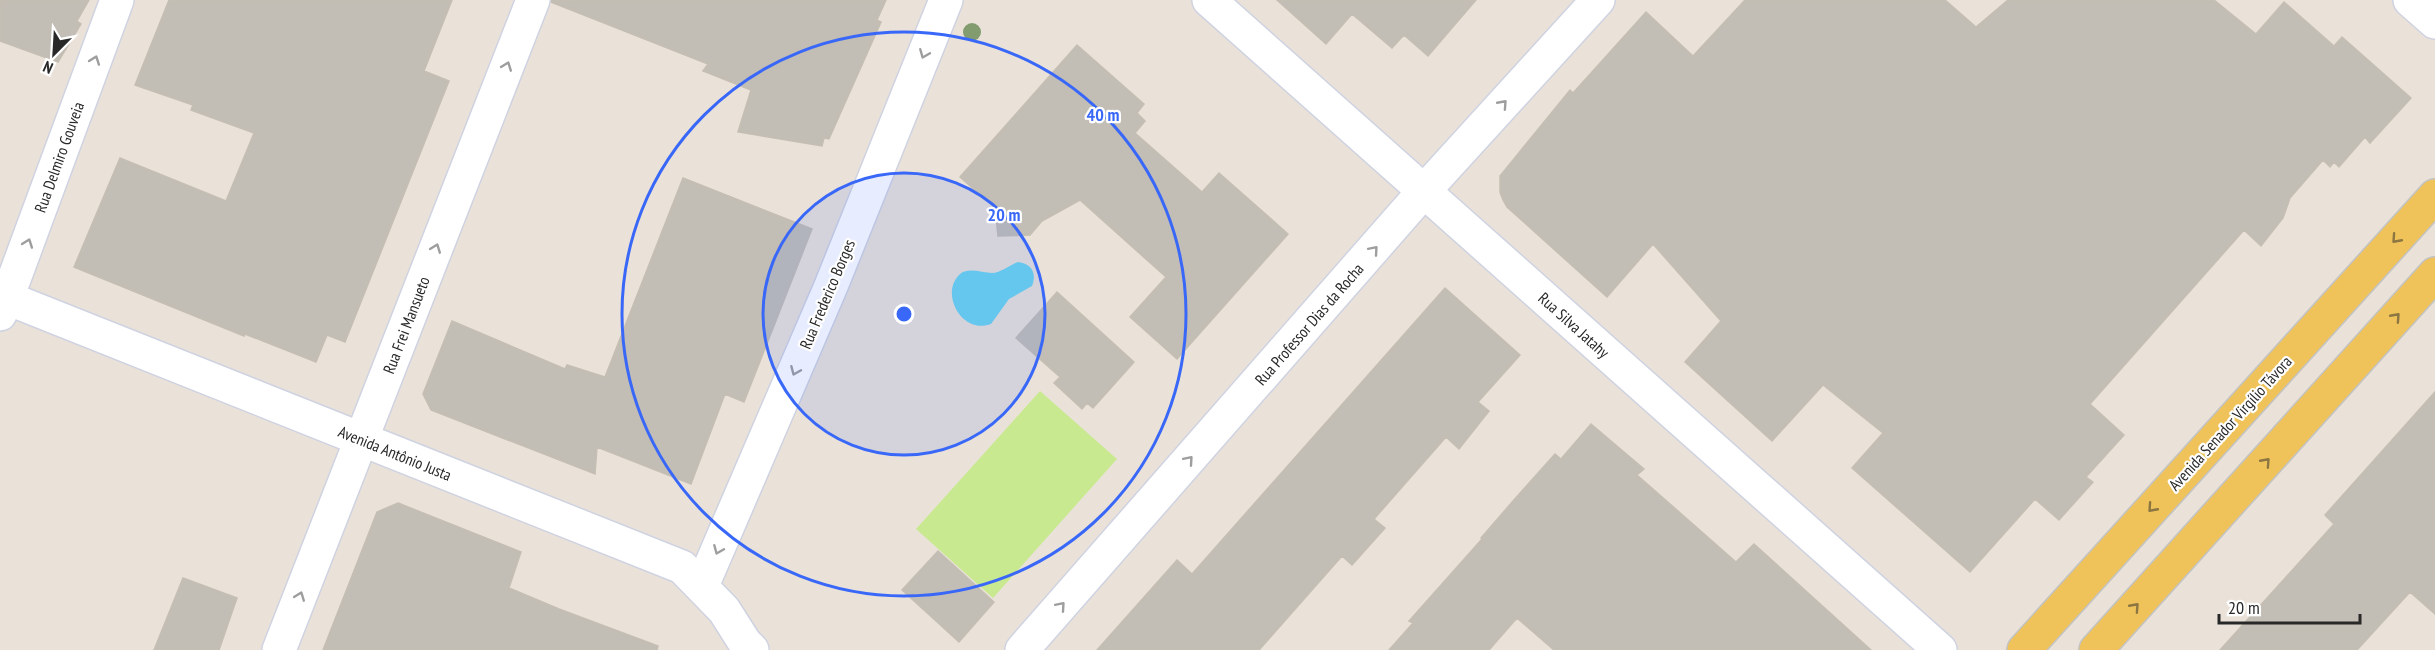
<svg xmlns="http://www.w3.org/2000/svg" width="2435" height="650" viewBox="0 0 2435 650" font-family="'PT Sans Narrow',sans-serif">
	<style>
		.pitch { fill: #c9e991 }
		.water { fill: #6cd3ed }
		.building { fill: #c2bdb5; stroke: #c5beb3; stroke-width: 1.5 }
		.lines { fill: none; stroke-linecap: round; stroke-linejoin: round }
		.street-casing { stroke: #cfd3e1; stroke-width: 36 }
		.secondary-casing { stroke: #cfd3e1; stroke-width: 36 }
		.primary-casing { stroke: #c3c3c3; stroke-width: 36 }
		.street { stroke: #fff; stroke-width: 33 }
		.secondary { stroke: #fff; stroke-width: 33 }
		.primary { stroke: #efc35a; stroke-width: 33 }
		.tree { fill: #829c70 }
		.oneway { stroke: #9e9e9e }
		.oneway2 { stroke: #8c7641 }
		.ring { fill: none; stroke: #3968f8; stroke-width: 3 }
		.labels { text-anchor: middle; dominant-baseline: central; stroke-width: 4.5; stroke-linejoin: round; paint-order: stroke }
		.street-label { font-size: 16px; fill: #282828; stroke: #fff }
		.centre { fill: #3968f8; stroke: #fff; stroke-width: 3 }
		.ring-label { font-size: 18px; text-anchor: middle; font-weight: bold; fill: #3968f8; stroke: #fff; stroke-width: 4.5; stroke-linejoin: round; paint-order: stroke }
	</style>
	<rect width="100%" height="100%" fill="#eae2d9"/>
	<path class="pitch" d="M 1040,391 L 1117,459 L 993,598 L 916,529 Z"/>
	<path class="water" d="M 1018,262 C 1032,264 1037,273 1032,286 L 1009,299 L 991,324 C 962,335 939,293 960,274 C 969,267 982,273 992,273 C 1000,273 1010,265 1018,262 Z"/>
	<path class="building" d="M 0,0 L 89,0 L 77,21 L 81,24 L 58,62 L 0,41 Z
		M 169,0 L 452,0 L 424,71 L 449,81 L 345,342 L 327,335 L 316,362 L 245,334 L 244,336 L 74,267 L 120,158 L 226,201 L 254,133 L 191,110 L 193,105 L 135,85 Z
		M 552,0 L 886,0 L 877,20 L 881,22 L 829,139 L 824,138 L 822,146 L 738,132 L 751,90 L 703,71 L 708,64 L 551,2 Z
		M 1277,0 L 1476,0 L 1428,56 L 1404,35 L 1392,48 L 1352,14 L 1326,44 Z
		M 1745,0 L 1945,0 L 1976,27 L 2008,0 L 2214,0 L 2256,34 L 2284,2 L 2334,46 L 2342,37 L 2411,98 L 2370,143 L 2365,137 L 2339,167 L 2334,162 L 2330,167 L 2323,160 L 2290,198 L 2283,218 L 2261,246 L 2244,230 L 2090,404 L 2124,435 L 2086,477 L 2093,482 L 2059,520 L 2035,499 L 1970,572 L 1852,468 L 1883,433 L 1823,385 L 1772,441 L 1685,362 L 1721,321 L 1653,244 L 1607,297 L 1507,207 L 1503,200 L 1500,192 L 1500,176 L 1570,90 L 1573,93 L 1646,12 L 1693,56 Z
		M 1077,45 L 1144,104 L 1137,113 L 1145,121 L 1135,133 L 1202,192 L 1219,173 L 1288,234 L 1177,359 L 1130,317 L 1166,277 L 1080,200 L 1042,221 L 1030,235 L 998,236 L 995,208 L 960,177 Z
		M 683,178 L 812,229 L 744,402 L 725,394 L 691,484 L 597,447 L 595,474 L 431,410 L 423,394 L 452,321 L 565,369 L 567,365 L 605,377 Z
		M 1445,288 L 1520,355 L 1478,402 L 1489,411 L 1459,449 L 1446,437 L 1374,519 L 1385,528 L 1352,565 L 1342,556 L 1259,650 L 1097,650 L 1177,560 L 1192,574 Z
		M 1057,292 L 1134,362 L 1093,408 L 1087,403 L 1082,409 L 1054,383 L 1060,377 L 1016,338 Z
		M 2435,392 L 2435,614 L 2410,592 L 2357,650 L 2220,650 L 2334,524 L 2325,515 Z
		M 1591,424 L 1644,469 L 1637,475 L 1736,562 L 1754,544 L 1871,650 L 1554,650 L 1517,618 L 1489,650 L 1389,650 L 1413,623 L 1409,621 L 1482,539 L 1481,538 L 1513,501 L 1555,454 L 1561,459 Z
		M 398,503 L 521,552 L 509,588 L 559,609 L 658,646 L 657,650 L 323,650 L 377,512 Z
		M 938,551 L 994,602 L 959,642 L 902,590 Z
		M 183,578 L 237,598 L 219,650 L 154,650 Z"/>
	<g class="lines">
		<defs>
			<path id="street" d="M 1209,0 L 1940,650
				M 2410,0 L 2435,22
				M 7,298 L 117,0
				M 702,586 L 831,286 L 946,0
				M 279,650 L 533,0
				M 1022,650 L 1424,191 L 1598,0"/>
			<path id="secondary" d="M 0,314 L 7,298 L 682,567 L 724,610 L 745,643 L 752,650"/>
			<path id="primary" d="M 2024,650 L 2435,196
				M 2096,650 L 2435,274"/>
		</defs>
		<use href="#street" class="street-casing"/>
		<use href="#secondary" class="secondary-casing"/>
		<use href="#primary" class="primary-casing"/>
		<use href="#street" class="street"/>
		<use href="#secondary" class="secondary"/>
		<use href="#primary" class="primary"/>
	</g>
	<circle class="tree" cx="972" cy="32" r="9"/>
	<defs><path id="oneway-chevron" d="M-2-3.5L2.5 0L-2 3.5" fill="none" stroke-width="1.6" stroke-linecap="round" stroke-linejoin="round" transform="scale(1.5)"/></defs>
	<g class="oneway">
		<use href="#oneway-chevron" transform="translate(924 54) rotate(112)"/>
		<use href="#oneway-chevron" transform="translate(95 60) rotate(-70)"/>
		<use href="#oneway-chevron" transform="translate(507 66) rotate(-69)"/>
		<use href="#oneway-chevron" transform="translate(1503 104) rotate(-48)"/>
		<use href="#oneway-chevron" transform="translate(28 243) rotate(-70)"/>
		<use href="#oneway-chevron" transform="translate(436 248) rotate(-69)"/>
		<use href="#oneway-chevron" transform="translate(1374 250) rotate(-49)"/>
		<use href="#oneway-chevron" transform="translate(795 371) rotate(113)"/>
		<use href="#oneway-chevron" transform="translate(1189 460) rotate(-49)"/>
		<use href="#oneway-chevron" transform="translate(718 550) rotate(113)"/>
		<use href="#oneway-chevron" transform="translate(300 596) rotate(-69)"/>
		<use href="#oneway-chevron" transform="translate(1061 606) rotate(-49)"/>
	</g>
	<g class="oneway2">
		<use href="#oneway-chevron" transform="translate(2396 239) rotate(132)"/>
		<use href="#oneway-chevron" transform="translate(2396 317) rotate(-48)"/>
		<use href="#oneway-chevron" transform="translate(2266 462) rotate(-48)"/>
		<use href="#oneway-chevron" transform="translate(2152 508) rotate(132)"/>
		<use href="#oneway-chevron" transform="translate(2135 607) rotate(-48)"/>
	</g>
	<circle cx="904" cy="314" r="141" fill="#3968f8" fill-opacity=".12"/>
	<g class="ring">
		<circle cx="904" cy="314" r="141"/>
		<circle cx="904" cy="314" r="282"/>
	</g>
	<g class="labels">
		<g class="street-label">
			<text transform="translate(59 157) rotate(-70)">Rua Delmiro Gouveia</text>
			<text transform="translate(827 294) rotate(-67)">Rua Frederico Borges</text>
			<text transform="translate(1309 324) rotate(-49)">Rua Professor Dias da Rocha</text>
			<text transform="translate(406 325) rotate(-69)">Rua Frei Mansueto</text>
			<text transform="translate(1574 325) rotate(42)">Rua Silva Jatahy</text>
			<text transform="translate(2230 423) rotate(-48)">Avenida Senador Virgílio Távora</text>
			<text transform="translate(395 453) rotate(22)">Avenida Antônio Justa</text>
		</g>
	</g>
	<circle cx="904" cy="314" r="9" class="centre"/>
	<g class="ring-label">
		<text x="1103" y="121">40 m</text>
		<text x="1004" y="221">20 m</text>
	</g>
	<g transform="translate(54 54) rotate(204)" stroke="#ffffff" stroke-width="4.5" paint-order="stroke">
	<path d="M0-4.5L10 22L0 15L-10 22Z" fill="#282828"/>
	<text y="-9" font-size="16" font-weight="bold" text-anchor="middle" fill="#282828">N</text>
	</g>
	<path d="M2219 614v9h141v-9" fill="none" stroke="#282828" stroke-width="3"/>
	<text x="2228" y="614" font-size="18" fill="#282828" stroke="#ffffff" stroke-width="4.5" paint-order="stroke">20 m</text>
</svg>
